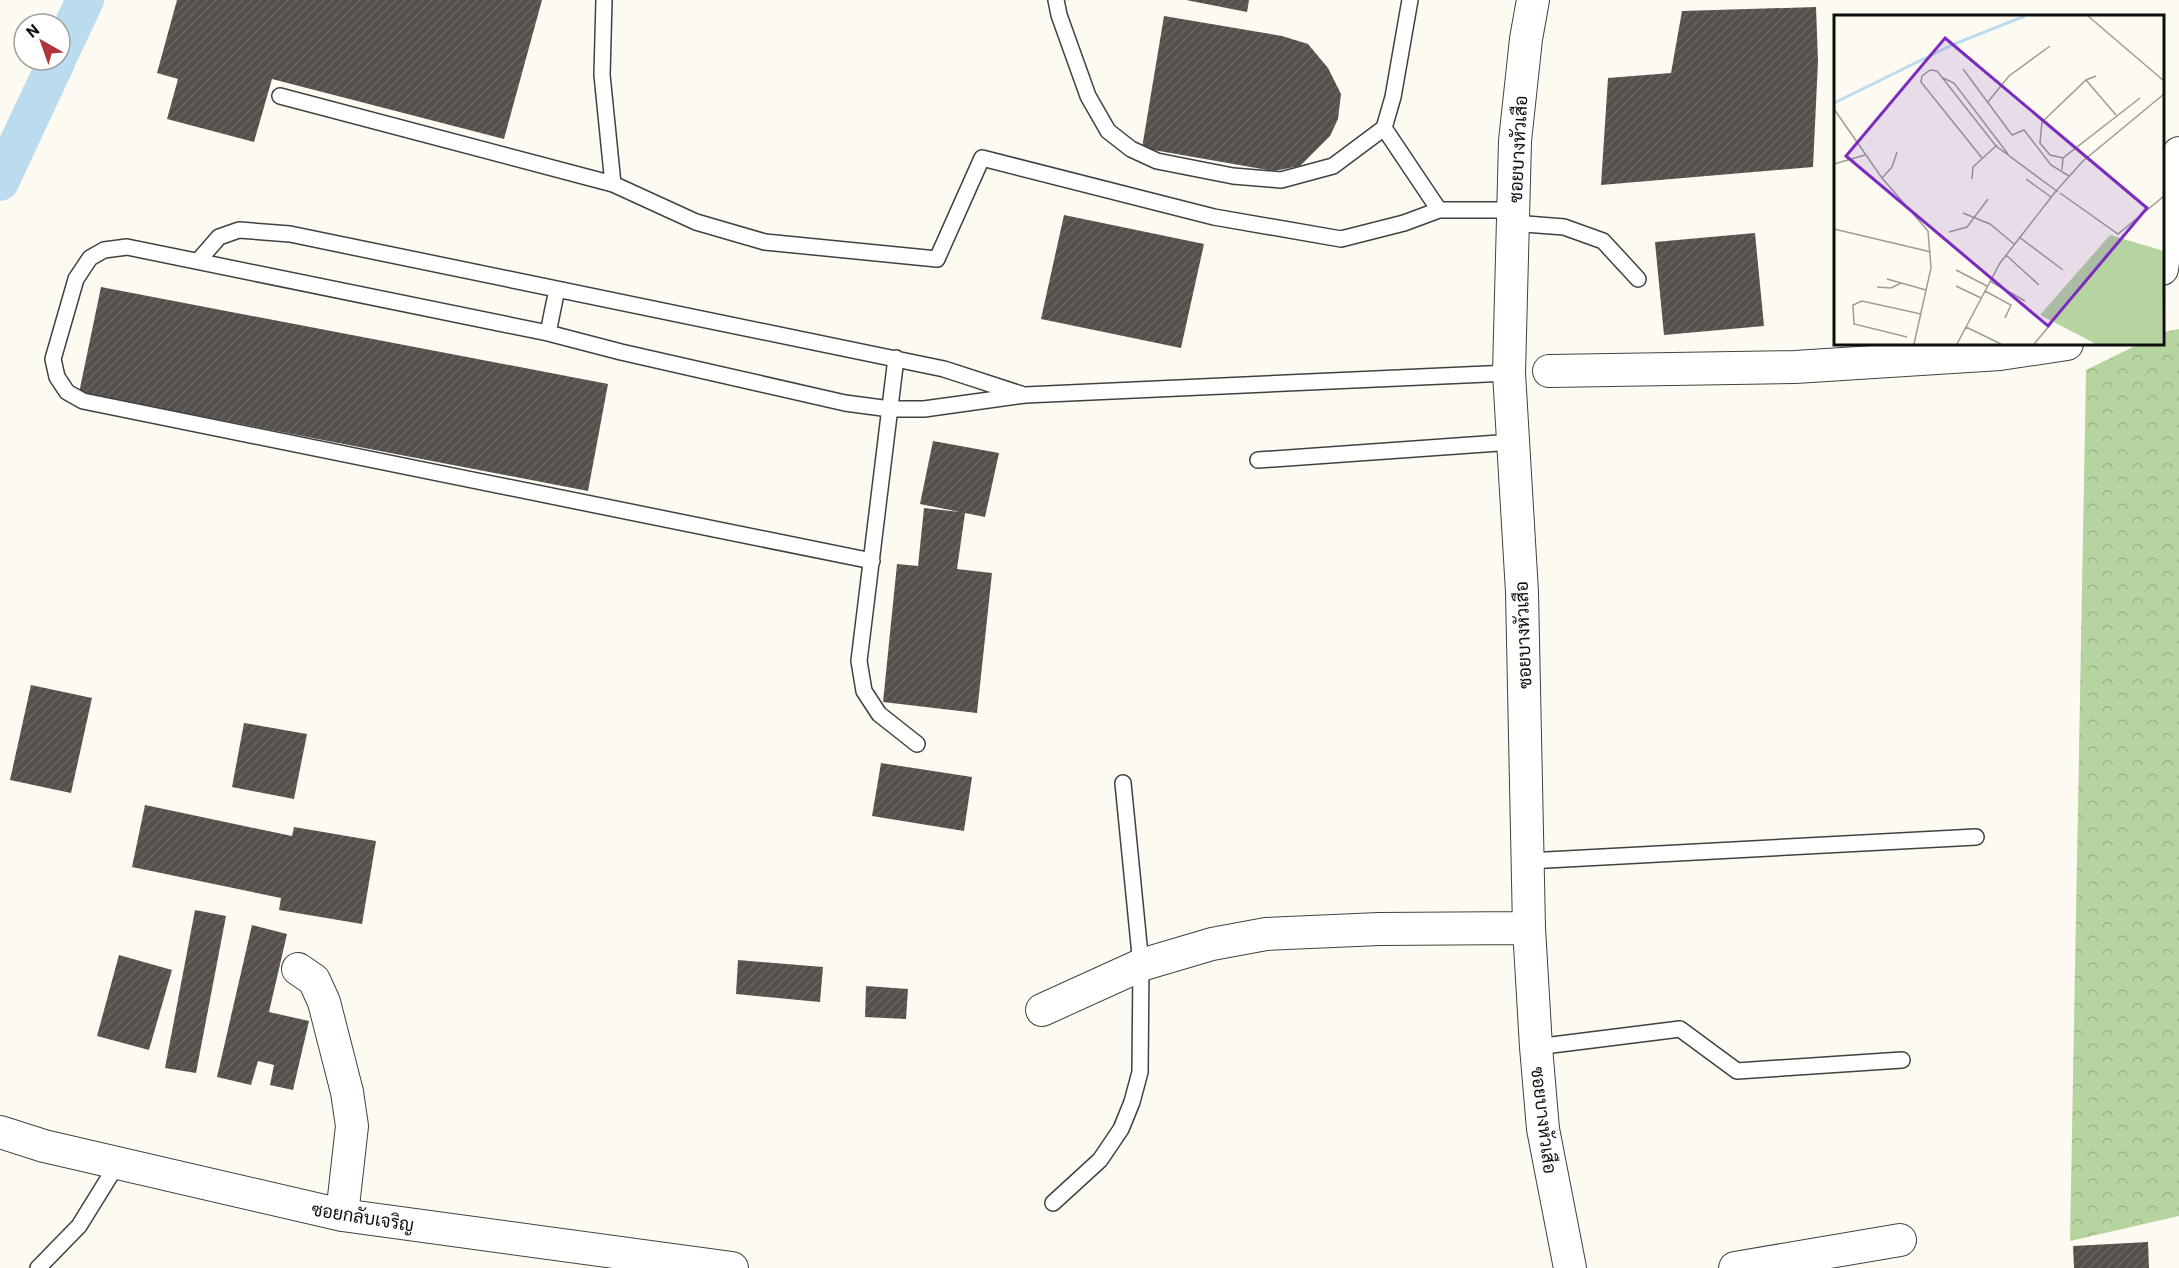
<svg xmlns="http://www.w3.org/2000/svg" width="2179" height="1268" viewBox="0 0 2179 1268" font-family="Georgia,Sarabun,serif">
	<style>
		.forest { fill: url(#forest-crowns) }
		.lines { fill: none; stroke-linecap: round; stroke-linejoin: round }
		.canal { stroke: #bbdcef; stroke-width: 38 }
		.building { fill: url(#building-hatch) }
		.service-casing { stroke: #414141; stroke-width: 18 }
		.minor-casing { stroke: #414141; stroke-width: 34 }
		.service { stroke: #fff; stroke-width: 15 }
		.minor { stroke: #fff; stroke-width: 32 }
		.labels { text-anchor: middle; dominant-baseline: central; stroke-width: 6; stroke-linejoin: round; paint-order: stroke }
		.street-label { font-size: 18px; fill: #0e0e0e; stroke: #fff }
		.inset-river { fill: none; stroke: #bbdcef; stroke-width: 3 }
		.inset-road { fill: none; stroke: #9d9c96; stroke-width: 1.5 }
		.view { fill: #7b2cbf; fill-opacity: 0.15; stroke: #7b2cbf; stroke-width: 3 }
		.inset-edge { fill: none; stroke: #0e0e0e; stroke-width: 3 }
	</style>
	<defs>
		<pattern id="forest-crowns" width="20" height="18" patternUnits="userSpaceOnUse" patternTransform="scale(1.5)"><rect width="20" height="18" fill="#b6d49f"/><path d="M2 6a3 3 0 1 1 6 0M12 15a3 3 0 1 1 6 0" fill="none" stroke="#9bb588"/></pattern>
		<pattern id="building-hatch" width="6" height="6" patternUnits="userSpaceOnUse" patternTransform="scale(1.5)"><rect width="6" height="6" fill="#56504c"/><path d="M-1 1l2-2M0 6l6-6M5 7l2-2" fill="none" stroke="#696561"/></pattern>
	</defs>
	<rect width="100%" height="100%" fill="#fdfbf1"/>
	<path class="forest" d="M 2179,329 L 2179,1216 L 2070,1241 L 2086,370 L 2139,344 L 2162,344 L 2163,332 Z"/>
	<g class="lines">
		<path class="canal" d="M 60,53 L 85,0
			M 0,182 L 57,60"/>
	</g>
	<path class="building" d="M 177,0 L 542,0 L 504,139 L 272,79 L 254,142 L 167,119 L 178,79 L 157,73 Z
		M 1186,0 L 1249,0 L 1247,12 Z
		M 1816,7 L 1818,61 L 1813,167 L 1601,185 L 1608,78 L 1671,73 L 1682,11 Z
		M 1164,16 L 1282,36 L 1308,44 L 1328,68 L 1341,94 L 1338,119 L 1330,136 L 1300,166 L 1274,171 L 1142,148 Z
		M 1064,215 L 1204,244 L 1181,348 L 1041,319 Z
		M 1755,233 L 1764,326 L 1664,335 L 1655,242 Z
		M 101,287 L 608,384 L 588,491 L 79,393 Z
		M 933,441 L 999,453 L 985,517 L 965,513 L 957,569 L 992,573 L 977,713 L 883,702 L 897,564 L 918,566 L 924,508 L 960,512 L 920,504 Z
		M 31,685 L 92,698 L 71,793 L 10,780 Z
		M 244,723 L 307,734 L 294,799 L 232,787 Z
		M 881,763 L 972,777 L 964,831 L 872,816 Z
		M 145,805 L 292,836 L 294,827 L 376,841 L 362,924 L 279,910 L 281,898 L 132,867 Z
		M 195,910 L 226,916 L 196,1073 L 165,1068 Z
		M 252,925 L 287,934 L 269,1012 L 309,1021 L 293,1090 L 270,1085 L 274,1065 L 258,1061 L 251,1085 L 217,1077 Z
		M 119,955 L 172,970 L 149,1050 L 97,1036 Z
		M 738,960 L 823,967 L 820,1002 L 736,994 Z
		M 866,986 L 908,989 L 906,1019 L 865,1017 Z
		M 2148,1242 L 2149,1268 L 2074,1268 L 2073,1246 Z"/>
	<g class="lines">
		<defs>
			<path id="service" d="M 604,0 L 602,75 L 613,184
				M 1056,0 L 1059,15 L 1088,96 L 1108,131 L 1131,149 L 1157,161 L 1233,176 L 1281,180 L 1333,166 L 1384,128
				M 1410,0 L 1393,97 L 1384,128 L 1439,210
				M 280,96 L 613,184 L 696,222 L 765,242 L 937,259 L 982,158 L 1214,217 L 1341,239 L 1404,223 L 1439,210 L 1513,210
				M 1513,223 L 1564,227 L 1603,241 L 1638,279
				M 199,260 L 219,237 L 239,230 L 290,234 L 944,369 L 1021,394
				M 548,333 L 557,289
				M 896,358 L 859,661 L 864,691 L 879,714 L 917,744
				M 1258,460 L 1513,442
				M 872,561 L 83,401 L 67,392 L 57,377 L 53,359 L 76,279 L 90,258 L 104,250 L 127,247 L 548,333 L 621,352 L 845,403 L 890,409 L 924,409 L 1025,395 L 1509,373
				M 1528,861 L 1976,837
				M 1536,1047 L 1680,1029 L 1737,1071 L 1902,1060
				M 1053,1203 L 1100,1160 L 1121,1129 L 1132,1102 L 1140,1072 L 1141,965 L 1123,783
				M 38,1268 L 79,1226 L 118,1163"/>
			<path id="minor" d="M 1533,0 L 1526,39 L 1515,141 L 1509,373 L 1522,592 L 1529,928 L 1536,1047 L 1543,1129 L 1570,1268
				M 2162,269 L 2179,153
				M 1549,371 L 1795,367 L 2000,354 L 2067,344
				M 298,969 L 314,980 L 324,1002 L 347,1092 L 352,1126 L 342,1215
				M 1042,1010 L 1141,965 L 1212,944 L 1266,934 L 1379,929 L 1529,928
				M 0,1132 L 44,1146 L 342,1215 L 732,1268
				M 1735,1268 L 1900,1240"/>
		</defs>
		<use href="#service" class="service-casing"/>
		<use href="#minor" class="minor-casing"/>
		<use href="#service" class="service"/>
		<use href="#minor" class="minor"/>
	</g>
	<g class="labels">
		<g class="street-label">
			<text transform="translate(1517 149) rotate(-87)">ซอยบางหัวเสือ</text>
			<text transform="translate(1522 635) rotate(-92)">ซอยบางหัวเสือ</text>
			<text transform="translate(1545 1120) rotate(83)">ซอยบางหัวเสือ</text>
			<text transform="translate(363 1216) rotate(9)">ซอยกลับเจริญ</text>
		</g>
	</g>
	<g transform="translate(1834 15)">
		<rect width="330" height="330" fill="#fdfbf1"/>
		<path d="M 276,220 L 330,236 L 328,329 L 262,329 L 206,300 Z" fill="#b6d49f"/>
		<path class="inset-river" d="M 0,88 L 120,29 L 191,1"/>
		<path class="inset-road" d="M 254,1 L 330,66M 129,54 L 178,120 L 190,115 L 217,150 L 235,161M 109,63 L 120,68 L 174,139M 252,65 L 282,100M 153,88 L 175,61 L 216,31M 0,94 L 48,163 L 94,216 L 97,253 L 80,329M 148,143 L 87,67 L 88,61 L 96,55 L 103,56 L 162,131 L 224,177M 229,143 L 216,140 L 206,128 L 208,107 L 252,65 L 262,61M 0,149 L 31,140M 228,155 L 229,143 L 306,83M 48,163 L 58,152 L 63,137M 138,164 L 139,152 L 163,130M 192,164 L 217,182M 226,178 L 284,219 L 330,181M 129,198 L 156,209 L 180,229M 0,214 L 97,237M 115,217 L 133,212 L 154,184M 185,222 L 229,255M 172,240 L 205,270M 122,255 L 153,271M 53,264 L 92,275M 156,266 L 191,286M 122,271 L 147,283M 43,272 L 57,273 L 67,268M 151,276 L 177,290 L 171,303M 132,312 L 167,329M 73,322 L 20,309 L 19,290 L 28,286 L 87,299M 123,329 L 166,248 L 222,176 L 249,146 L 330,79M 200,329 L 217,309"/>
		<path class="view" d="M 111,23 L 313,193 L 214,311 L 12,141 Z"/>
		<rect width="330" height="330" class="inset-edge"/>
	</g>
	<g transform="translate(42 42) rotate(320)"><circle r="28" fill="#ffffff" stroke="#9f9f9f" stroke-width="1.5"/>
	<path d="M0-4.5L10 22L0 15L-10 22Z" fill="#af353b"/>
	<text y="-9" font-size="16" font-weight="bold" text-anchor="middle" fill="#0e0e0e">N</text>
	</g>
</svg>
